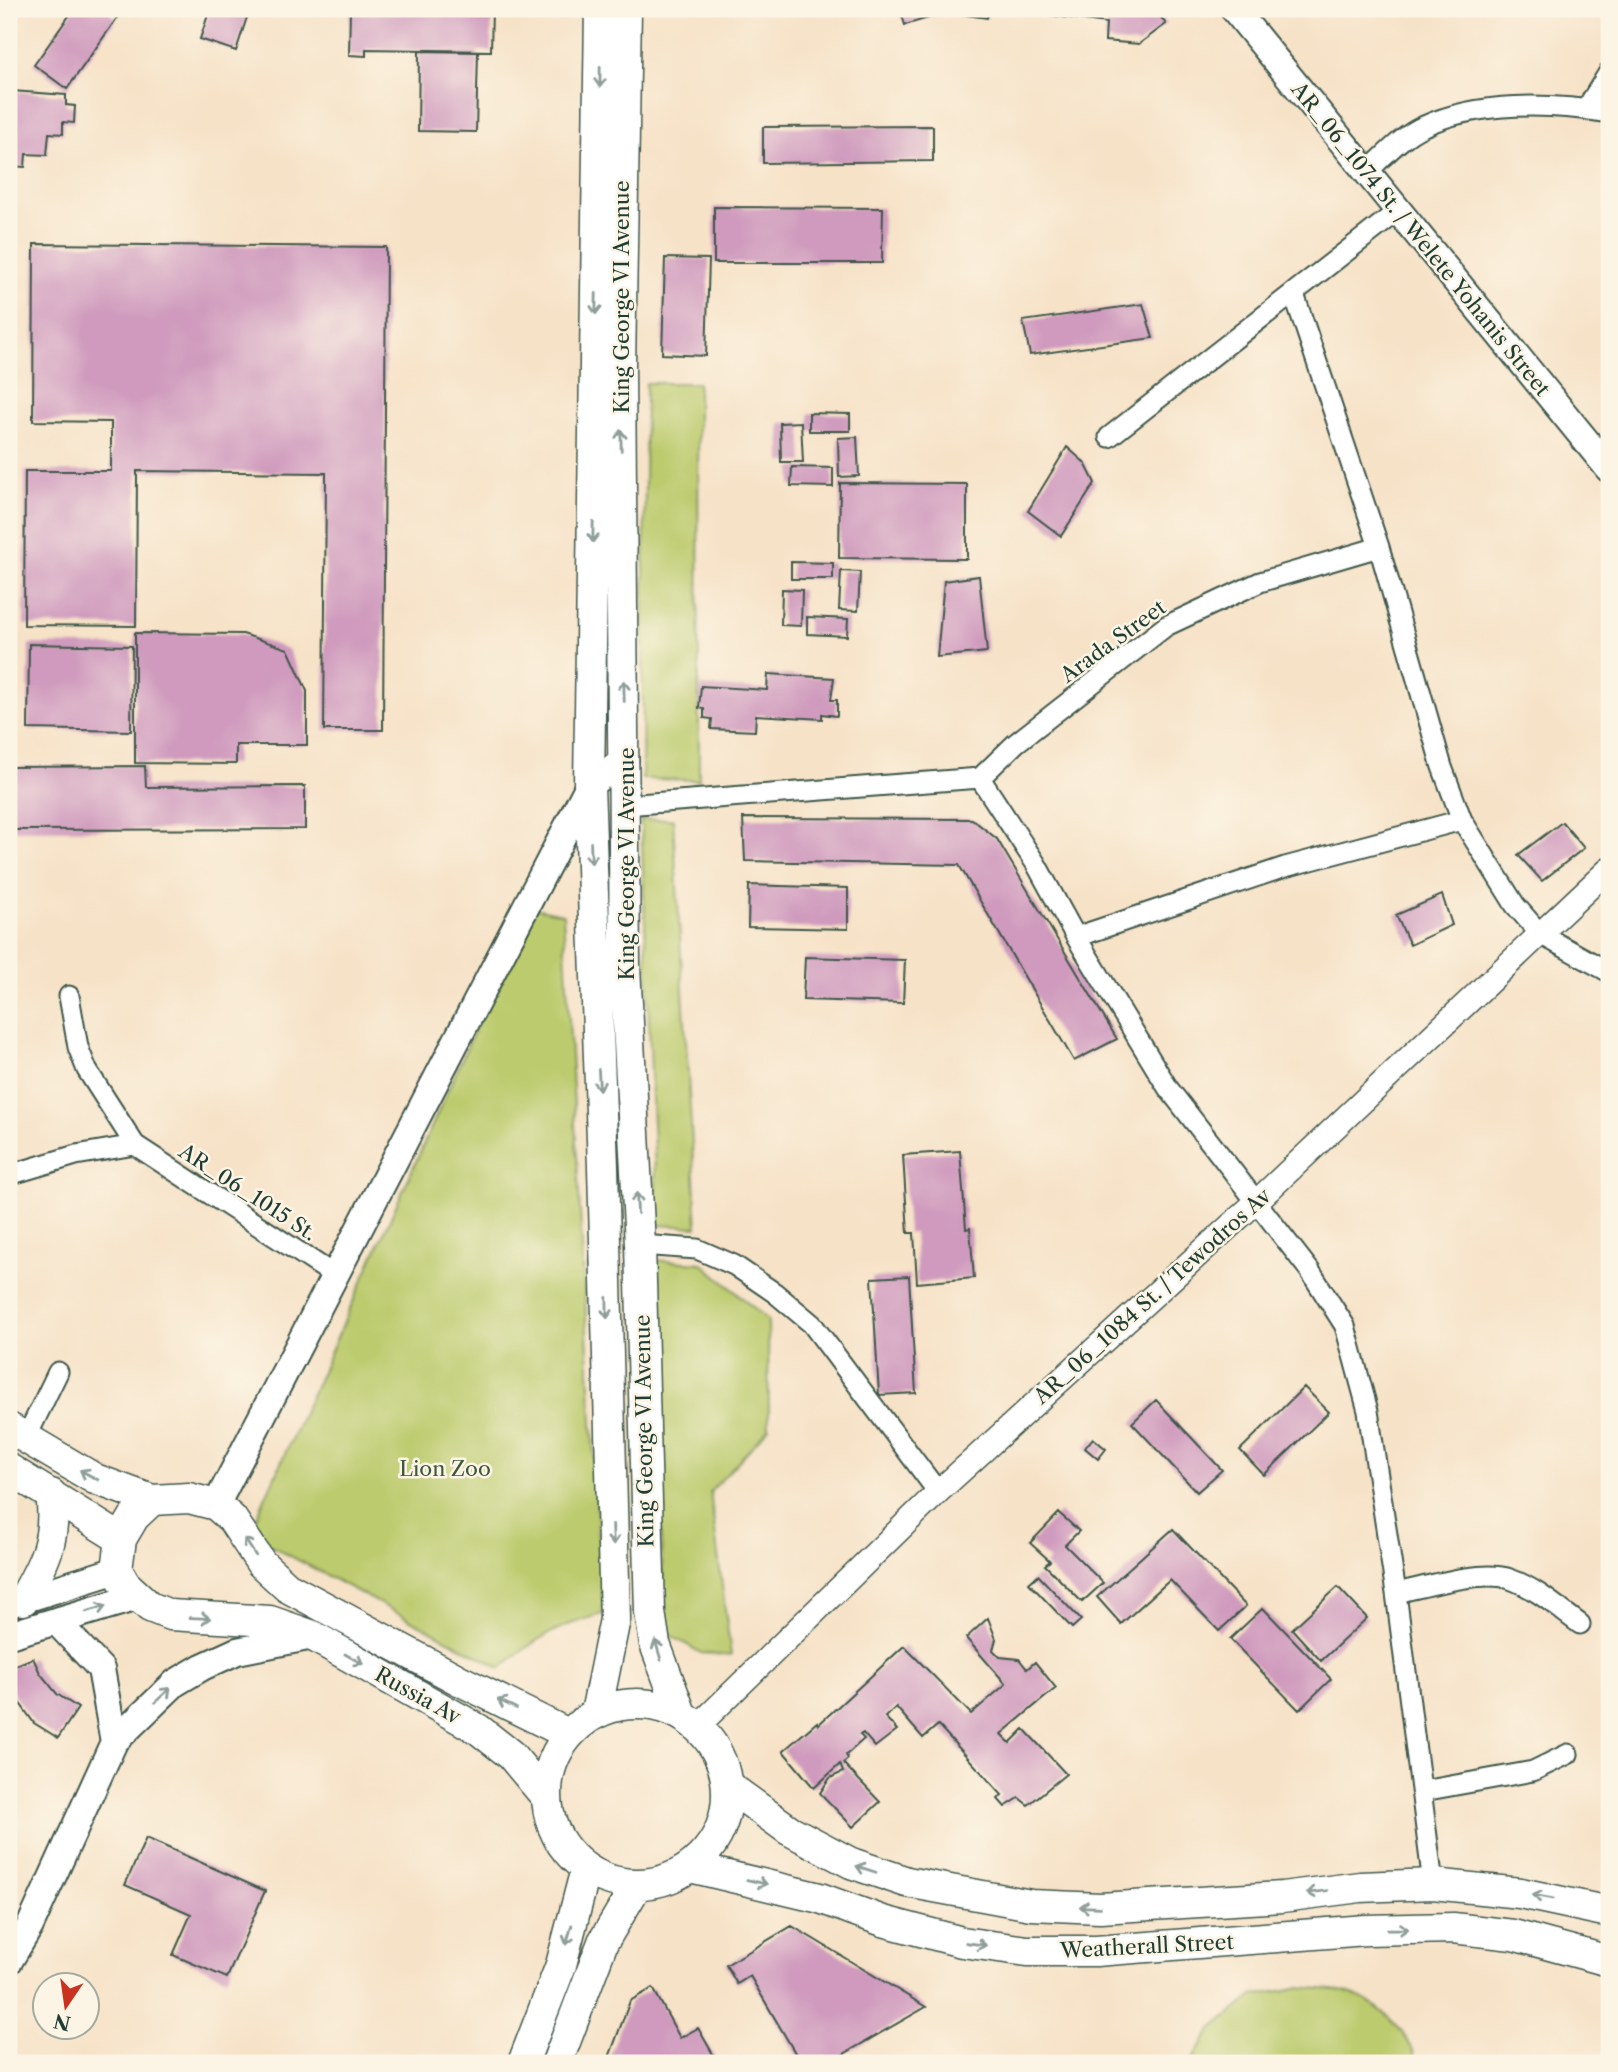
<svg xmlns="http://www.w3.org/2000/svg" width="1618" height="2072" viewBox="0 0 1618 2072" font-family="'Libre Caslon Text',serif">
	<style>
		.green { fill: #bccb6d; stroke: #6e8450; stroke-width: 2 }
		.building { fill: #cf9abd }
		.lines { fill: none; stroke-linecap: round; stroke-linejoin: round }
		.minor-casing { stroke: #3f564a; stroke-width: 23 }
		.tertiary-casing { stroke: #3f564a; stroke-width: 26 }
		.secondary-casing { stroke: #3f564a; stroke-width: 30 }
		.primary-casing { stroke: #3f564a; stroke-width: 33 }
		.minor { stroke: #fff; stroke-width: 19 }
		.tertiary { stroke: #fff; stroke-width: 23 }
		.secondary { stroke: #fff; stroke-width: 26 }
		.primary { stroke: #fff; stroke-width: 30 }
		.oneway { stroke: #8f9e9a }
		.labels { text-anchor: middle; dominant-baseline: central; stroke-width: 5; stroke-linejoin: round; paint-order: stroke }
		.street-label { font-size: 21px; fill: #1f3d34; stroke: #fcf5e5 }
		.park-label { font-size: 21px; fill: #3e593f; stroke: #fcf5e5 }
	</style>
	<rect width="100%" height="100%" fill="#fcf5e5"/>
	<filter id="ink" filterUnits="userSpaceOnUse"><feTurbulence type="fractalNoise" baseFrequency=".0143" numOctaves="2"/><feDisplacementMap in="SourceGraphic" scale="14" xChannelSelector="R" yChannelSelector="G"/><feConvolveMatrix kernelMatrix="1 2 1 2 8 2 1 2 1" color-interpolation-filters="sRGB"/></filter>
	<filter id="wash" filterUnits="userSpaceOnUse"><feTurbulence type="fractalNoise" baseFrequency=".00686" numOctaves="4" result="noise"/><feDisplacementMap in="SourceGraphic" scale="28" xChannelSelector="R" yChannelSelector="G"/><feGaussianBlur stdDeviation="1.57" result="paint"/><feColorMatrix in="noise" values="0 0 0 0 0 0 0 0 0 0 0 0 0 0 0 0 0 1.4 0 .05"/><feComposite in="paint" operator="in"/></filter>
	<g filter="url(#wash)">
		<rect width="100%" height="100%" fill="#f6e2c7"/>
		<path class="green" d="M 646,383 L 698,383 L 699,780 L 642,779 Z
			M 673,819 L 697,1227 L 657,1225 L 641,820 Z
			M 530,907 L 563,914 L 603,1614 C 559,1625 535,1638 501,1668 L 249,1534 Z
			M 649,1260 L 702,1263 L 768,1320 L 769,1428 L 710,1492 L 731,1656 L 701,1653 L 665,1632 Z
			M 1301,1987 C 1315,1989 1331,1989 1345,1992 C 1377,1999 1409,2033 1418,2063 L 1190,2063 L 1213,2028 L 1253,1996 Z"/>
		<g id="blocks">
			<path class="building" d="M 74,9 L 104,9 L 117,18 L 67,89 L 34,65 Z
				M 210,9 L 249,11 L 236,51 L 200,39 Z
				M 350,9 L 492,9 L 491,51 L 366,49 L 366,56 L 349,55 Z
				M 900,9 L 939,9 L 941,14 L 905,25 Z
				M 959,9 L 989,9 L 987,18 L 958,14 Z
				M 1004,9 L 1169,9 L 1160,16 L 1166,24 L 1139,44 L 1105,41 L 1106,23 Z
				M 419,51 L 478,52 L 476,132 L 418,131 Z
				M 12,91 L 66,95 L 66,105 L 75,106 L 74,123 L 63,122 L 63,134 L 49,133 L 47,155 L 26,154 L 25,167 L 11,166 L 9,137 Z
				M 933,126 L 933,161 L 763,163 L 763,127 Z
				M 714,207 L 883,208 L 882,263 L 714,263 Z
				M 34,244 L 386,247 L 383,730 L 324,730 L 326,473 L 137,471 L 136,626 L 24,625 L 25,471 L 111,471 L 111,422 L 33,421 Z
				M 665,258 L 709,259 L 706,356 L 662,354 Z
				M 1143,304 L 1153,338 L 1030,355 L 1023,321 Z
				M 809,413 L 850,414 L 850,431 L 809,431 Z
				M 801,422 L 803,462 L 781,462 L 780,423 Z
				M 857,437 L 859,476 L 839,477 L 838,438 Z
				M 1067,447 L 1085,463 L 1095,483 L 1061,536 L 1028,511 Z
				M 792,467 L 833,468 L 833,487 L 791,486 Z
				M 840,483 L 967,484 L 967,559 L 839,558 Z
				M 791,562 L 833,563 L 833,579 L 791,579 Z
				M 841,571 L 860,572 L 858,611 L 839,610 Z
				M 979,576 L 987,652 L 937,657 L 944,581 Z
				M 782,589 L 802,590 L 801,626 L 781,625 Z
				M 807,617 L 848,619 L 847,636 L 807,634 Z
				M 135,633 L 243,634 L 288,649 L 307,691 L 307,745 L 236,745 L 236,764 L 135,763 Z
				M 29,644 L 132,646 L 131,731 L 28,729 Z
				M 768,674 L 834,678 L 831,700 L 837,700 L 837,716 L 822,714 L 822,719 L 756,715 L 755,731 L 711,729 L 712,719 L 704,718 L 704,709 L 699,708 L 701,686 L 767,690 Z
				M 145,766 L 146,787 L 305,786 L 305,829 L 9,830 L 9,767 Z
				M 743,818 L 972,819 L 997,839 L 1117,1039 L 1074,1061 L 959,865 L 745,861 Z
				M 1562,822 L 1584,848 L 1542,881 L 1518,855 Z
				M 749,885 L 848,888 L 848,929 L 748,927 Z
				M 1442,895 L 1452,925 L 1410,945 L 1396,915 Z
				M 805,957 L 905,960 L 903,1003 L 803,1000 Z
				M 960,1151 L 966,1229 L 970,1228 L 974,1278 L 917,1283 L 914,1233 L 908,1233 L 903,1155 Z
				M 909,1276 L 916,1393 L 879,1395 L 872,1278 Z
				M 1304,1387 L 1329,1412 L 1264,1475 L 1240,1450 Z
				M 1156,1400 L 1222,1470 L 1197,1492 L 1132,1423 Z
				M 1093,1438 L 1106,1449 L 1098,1459 L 1085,1448 Z
				M 1059,1513 L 1079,1531 L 1065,1545 L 1103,1583 L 1082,1602 L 1045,1565 L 1050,1561 L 1030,1543 Z
				M 1173,1529 L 1246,1606 L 1219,1631 L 1170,1580 L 1121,1624 L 1097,1597 Z
				M 1038,1575 L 1081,1620 L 1072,1628 L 1029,1583 Z
				M 1338,1587 L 1367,1618 L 1321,1661 L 1292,1629 Z
				M 1263,1608 L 1331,1679 L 1299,1710 L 1230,1639 Z
				M 988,1618 L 996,1639 L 993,1650 L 1000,1657 L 1019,1659 L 1027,1669 L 1035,1662 L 1056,1688 L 1001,1734 L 1010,1743 L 1024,1729 L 1066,1774 L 1028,1805 L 1019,1798 L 1005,1807 L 998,1799 L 1002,1795 L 938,1725 L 923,1738 L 896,1707 L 885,1717 L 897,1730 L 875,1747 L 863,1733 L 860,1735 L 864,1739 L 846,1755 L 848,1759 L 843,1763 L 880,1802 L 853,1827 L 820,1793 L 830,1778 L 843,1772 L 840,1764 L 814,1788 L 783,1751 L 817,1722 L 818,1725 L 904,1646 L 971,1714 L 1006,1684 L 966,1638 Z
				M 33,1658 L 40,1673 L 57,1694 L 78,1708 L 58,1738 L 34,1723 L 9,1688 L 9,1668 Z
				M 146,1838 L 265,1891 L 227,1978 L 173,1955 L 191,1914 L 125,1885 Z
				M 792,1926 L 926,2007 L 828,2063 L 801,2063 L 750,1976 L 737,1984 L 726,1965 Z
				M 653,1988 L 680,2038 L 698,2028 L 718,2063 L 607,2063 L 630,2001 Z"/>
		</g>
	</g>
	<g filter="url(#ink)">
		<use href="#blocks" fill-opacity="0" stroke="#3f564a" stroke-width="2"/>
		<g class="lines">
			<defs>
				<path id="minor" d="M 1586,109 L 1609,72
					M 1366,173 C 1383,157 1403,135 1424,126 C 1478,101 1552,103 1609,113
					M 1109,437 L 1398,211
					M 1379,547 L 1442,767 L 1462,820 L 1515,905 L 1540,934 L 1609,972
					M 980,778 L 1036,864 L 1076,937 L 1168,1088 L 1310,1271 L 1345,1326 L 1368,1411 L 1396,1593 L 1433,1884
					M 625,805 L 980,778 L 1016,743 L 1166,626 L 1260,582 L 1379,547 L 1294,294
					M 1076,937 L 1285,867 L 1462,820
					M 69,996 L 78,1047 L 87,1070 L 135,1145
					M 9,1175 L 76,1155 L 135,1145 L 337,1277
					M 640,1245 L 697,1249 L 734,1265 L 775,1293 L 812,1324 L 938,1492
					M 26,1438 L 58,1372
					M 1396,1593 C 1425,1587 1483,1569 1510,1579 C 1536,1588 1558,1608 1580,1624
					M 1423,1791 L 1533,1771 L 1568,1754"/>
				<path id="tertiary" d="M 698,1726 L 938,1492 L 1255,1203 L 1609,869"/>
				<path id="secondary" d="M 1234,9 L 1609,469
					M 216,1505 L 589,785 L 625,760
					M 9,1604 L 117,1570
					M 56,1621 L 101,1669 L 114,1742
					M 9,1635 L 137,1597
					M 9,1961 L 30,1926 L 114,1742 L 175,1683 L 202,1667 L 237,1651 L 313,1636"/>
				<path id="primary" d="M 626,9 L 620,367 L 625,967 L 640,1245 L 650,1612 L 655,1644 L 681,1714
					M 9,1428 L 95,1479 L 152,1500
					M 9,1469 L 121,1539
					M 23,1600 C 45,1562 57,1538 51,1494
					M547 1794a90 90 0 1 1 180 0a90 90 0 1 1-180 0Z
					M 596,1713 L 615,1619 L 603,1167 L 589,785 L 600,9
					M 728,1786 L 789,1830 L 851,1863 L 907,1882 L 1031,1905 L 1100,1908 L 1282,1897 L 1360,1887 L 1433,1884 L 1520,1893 L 1609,1912
					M 546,1797 L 511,1755 L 478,1729 L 313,1636 L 270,1621 L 170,1615 L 150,1607 L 125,1584 L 117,1570 L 121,1539 L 134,1517 L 152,1500 L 189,1498 L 216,1505 L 232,1519 L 261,1563 L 287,1587 L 459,1680 L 568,1734
					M 690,1867 L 820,1898 L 883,1921 L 962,1942 L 1027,1951 L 1096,1951 L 1366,1930 L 1453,1928 L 1513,1935 L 1609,1961
					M 523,2063 L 561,1965 L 586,1869
					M 557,2063 L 603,1942 L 637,1885"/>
			</defs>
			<use href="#minor" class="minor-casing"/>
			<use href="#tertiary" class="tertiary-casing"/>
			<use href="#secondary" class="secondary-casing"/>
			<use href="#primary" class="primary-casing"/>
			<use href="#minor" class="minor"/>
			<use href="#tertiary" class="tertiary"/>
			<use href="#secondary" class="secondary"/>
			<use href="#primary" class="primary"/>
		</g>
		<defs><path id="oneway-shaft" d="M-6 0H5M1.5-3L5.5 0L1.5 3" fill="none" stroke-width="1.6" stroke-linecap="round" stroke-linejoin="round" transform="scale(1.75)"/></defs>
		<g class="oneway">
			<use href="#oneway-shaft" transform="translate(600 77) rotate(91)"/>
			<use href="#oneway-shaft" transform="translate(596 304) rotate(91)"/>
			<use href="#oneway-shaft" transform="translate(621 440) rotate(-91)"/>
			<use href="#oneway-shaft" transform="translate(593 532) rotate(91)"/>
			<use href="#oneway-shaft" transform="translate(624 691) rotate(-91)"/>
			<use href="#oneway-shaft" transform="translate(591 853) rotate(88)"/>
			<use href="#oneway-shaft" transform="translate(599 1080) rotate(87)"/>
			<use href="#oneway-shaft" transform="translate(637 1203) rotate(-93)"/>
			<use href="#oneway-shaft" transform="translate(607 1308) rotate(89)"/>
			<use href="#oneway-shaft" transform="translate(89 1475) rotate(-151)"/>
			<use href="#oneway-shaft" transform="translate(613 1535) rotate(88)"/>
			<use href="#oneway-shaft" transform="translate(250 1547) rotate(-123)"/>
			<use href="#oneway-shaft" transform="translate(96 1609) rotate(-16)"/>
			<use href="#oneway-shaft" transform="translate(200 1618) rotate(2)"/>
			<use href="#oneway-shaft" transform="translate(658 1650) rotate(-107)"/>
			<use href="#oneway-shaft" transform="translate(354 1659) rotate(29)"/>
			<use href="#oneway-shaft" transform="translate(163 1695) rotate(-44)"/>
			<use href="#oneway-shaft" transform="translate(507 1704) rotate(-154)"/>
			<use href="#oneway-shaft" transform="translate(866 1869) rotate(-162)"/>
			<use href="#oneway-shaft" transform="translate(757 1882) rotate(13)"/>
			<use href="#oneway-shaft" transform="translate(1317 1892) rotate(173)"/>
			<use href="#oneway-shaft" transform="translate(1543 1897) rotate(-170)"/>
			<use href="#oneway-shaft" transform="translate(1090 1907) rotate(-178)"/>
			<use href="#oneway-shaft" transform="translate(1398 1929) rotate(-1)"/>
			<use href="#oneway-shaft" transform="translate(569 1935) rotate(106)"/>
			<use href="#oneway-shaft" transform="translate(976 1944) rotate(8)"/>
		</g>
	</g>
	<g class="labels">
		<g class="street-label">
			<text transform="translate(1421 239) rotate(51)">AR_06_1074 St. / Welete Yohanis Street</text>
			<text transform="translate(621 297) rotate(-90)">King George VI Avenue</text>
			<text transform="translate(1113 641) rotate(-36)">Arada Street</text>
			<text transform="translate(626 864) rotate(-90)">King George VI Avenue</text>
			<text transform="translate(248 1192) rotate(33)">AR_06_1015 St.</text>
			<text transform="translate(1152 1296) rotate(-42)">AR_06_1084 St. / Tewodros Av</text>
			<text transform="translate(644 1431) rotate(-91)">King George VI Avenue</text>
			<text transform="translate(418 1695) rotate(29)">Russia Av</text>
			<text transform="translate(1147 1946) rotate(-3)">Weatherall Street</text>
		</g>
		<g class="park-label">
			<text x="445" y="1468">Lion Zoo</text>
		</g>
	</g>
	<rect width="1618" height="2072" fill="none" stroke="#fcf5e5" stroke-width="35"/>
	<g transform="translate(66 2006) rotate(193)"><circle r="33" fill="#fcf5e5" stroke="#a4ab9e" stroke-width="2"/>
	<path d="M0-5L12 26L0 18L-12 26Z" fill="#c8321e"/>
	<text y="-10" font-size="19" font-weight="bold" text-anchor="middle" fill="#1f3d34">N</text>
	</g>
</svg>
